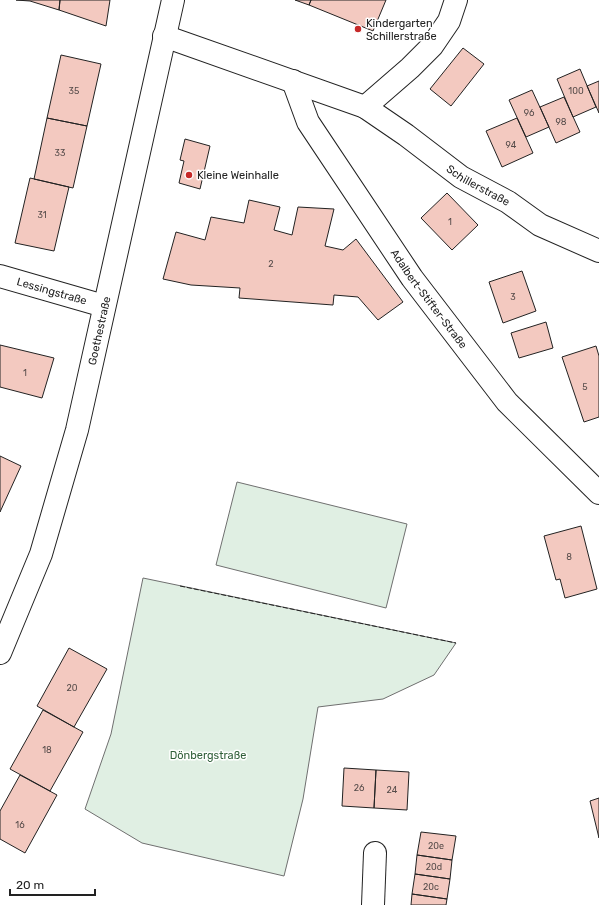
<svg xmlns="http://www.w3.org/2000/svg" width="599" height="905" viewBox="0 0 599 905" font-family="Rubik,sans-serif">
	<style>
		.green { fill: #e0efe3; stroke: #6f6f6f }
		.building { fill: #f3c9c0; stroke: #222 }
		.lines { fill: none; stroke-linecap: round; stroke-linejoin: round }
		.minor-casing { stroke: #222; stroke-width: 24 }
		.minor { stroke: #fff; stroke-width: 22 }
		.fence { stroke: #222; stroke-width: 1; stroke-dasharray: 5 2; stroke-linecap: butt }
		.poi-dot { fill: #c62828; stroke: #fff; stroke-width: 1.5 }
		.labels { text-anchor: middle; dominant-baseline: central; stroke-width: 3; stroke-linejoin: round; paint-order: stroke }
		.number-label { font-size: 9px; fill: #564c4a }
		.poi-label { font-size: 11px; fill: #222; stroke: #fff; text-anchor: start }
		.street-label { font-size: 11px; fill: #222; stroke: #fff }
		.park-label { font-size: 11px; fill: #2f5e38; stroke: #fff }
	</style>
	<rect width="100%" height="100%" fill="#fff"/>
	<path class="green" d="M 237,482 L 407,524 L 386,608 L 216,565 Z
		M 143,578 L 456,643 L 434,675 L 383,699 L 318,707 L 303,799 L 284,876 L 142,843 L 85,809 L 111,734 Z"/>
	<path class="building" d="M 16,0 L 60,0 L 59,10 L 30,1 Z
		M 60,0 L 110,0 L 106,26 L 59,10 Z
		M 295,0 L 311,0 L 309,5 Z
		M 311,0 L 386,0 L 373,31 L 309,5 Z
		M 463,48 L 484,64 L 451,106 L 430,89 Z
		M 61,55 L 101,64 L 87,126 L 47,118 Z
		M 580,69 L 596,107 L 573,117 L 557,79 Z
		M 599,81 L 599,113 L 587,86 Z
		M 532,90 L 549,127 L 526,137 L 509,100 Z
		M 564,97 L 580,132 L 556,143 L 540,107 Z
		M 47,118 L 87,126 L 73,188 L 34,179 Z
		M 517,118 L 533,153 L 502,167 L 486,131 Z
		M 185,139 L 210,146 L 200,189 L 179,183 L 184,161 L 180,160 Z
		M 30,178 L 69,187 L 54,251 L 15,243 Z
		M 447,193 L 478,225 L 452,250 L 421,218 Z
		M 249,200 L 280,207 L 274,230 L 292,235 L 298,207 L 334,209 L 325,246 L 343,250 L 356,239 L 403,302 L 378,320 L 358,297 L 334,295 L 333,305 L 239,298 L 240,288 L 191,285 L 163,279 L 176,232 L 205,240 L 211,217 L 244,223 Z
		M 522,271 L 536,311 L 503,323 L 489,282 Z
		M 546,322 L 553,348 L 519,358 L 511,333 Z
		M 0,345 L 54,358 L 42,398 L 0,387 Z
		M 596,346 L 599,356 L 599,417 L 584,422 L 562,357 Z
		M 0,456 L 21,466 L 0,512 Z
		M 581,526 L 597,589 L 565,598 L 560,579 L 556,580 L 544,536 Z
		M 69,648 L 107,669 L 74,727 L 37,706 Z
		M 43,710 L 83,732 L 50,791 L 10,769 Z
		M 344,768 L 376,770 L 374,808 L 342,806 Z
		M 376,770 L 409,772 L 407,810 L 374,808 Z
		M 20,775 L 57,795 L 25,853 L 0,839 L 0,811 Z
		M 599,798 L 599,838 L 590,801 Z
		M 421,832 L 456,836 L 452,860 L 417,855 Z
		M 417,855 L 452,860 L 450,879 L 415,874 Z
		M 415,874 L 450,879 L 447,899 L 412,894 Z
		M 412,894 L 447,899 L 446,905 L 411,905 Z"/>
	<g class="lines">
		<defs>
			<g id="minor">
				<path id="s1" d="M 164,36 L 365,107 L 406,135 L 461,177 L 508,202 L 540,225 L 599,251"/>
				<path id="s2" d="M 293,81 L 308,122 L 412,278 L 507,402 L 599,493"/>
				<path d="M 365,107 L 410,68 L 432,46 L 449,21 L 456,0"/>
				<path id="s3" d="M 0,276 L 104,306"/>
				<path id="s4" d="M 0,653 L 41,554 L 77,430 L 173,0"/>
				<path d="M 373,905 L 375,853"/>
			</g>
		</defs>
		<use href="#minor" class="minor-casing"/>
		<use href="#minor" class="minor"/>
		<path class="fence" d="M 180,586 L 456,643"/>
	</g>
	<g class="poi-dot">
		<circle cx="358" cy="29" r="4"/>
		<circle cx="189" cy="175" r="4"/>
	</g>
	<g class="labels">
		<g class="number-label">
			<text x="74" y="91">35</text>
			<text x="576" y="91">100</text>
			<text x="529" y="113">96</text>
			<text x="561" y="122">98</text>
			<text x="511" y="145">94</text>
			<text x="60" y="153">33</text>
			<text x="42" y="215">31</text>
			<text x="450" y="222">1</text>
			<text x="271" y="264">2</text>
			<text x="513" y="297">3</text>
			<text x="25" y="373">1</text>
			<text x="585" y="387">5</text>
			<text x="569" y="557">8</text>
			<text x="72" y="688">20</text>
			<text x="47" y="750">18</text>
			<text x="359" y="788">26</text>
			<text x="392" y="790">24</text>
			<text x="20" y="825">16</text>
			<text x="436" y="846">20e</text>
			<text x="434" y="867">20d</text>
			<text x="431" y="887">20c</text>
		</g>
		<g class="poi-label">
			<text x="366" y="23">Kindergarten<tspan x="366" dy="13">Schillerstraße</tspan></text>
			<text x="197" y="175">Kleine Weinhalle</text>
		</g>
		<g class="street-label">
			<text stroke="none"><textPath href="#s1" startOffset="351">Schillerstraße</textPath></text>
			<text stroke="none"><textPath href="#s3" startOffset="54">Lessingstraße</textPath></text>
			<text stroke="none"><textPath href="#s2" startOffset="258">Adalbert-Stifter-Straße</textPath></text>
			<text stroke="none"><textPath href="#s4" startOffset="338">Goethestraße</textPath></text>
		</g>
		<g class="park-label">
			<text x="208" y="755">Dönbergstraße</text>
		</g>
	</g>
	<path d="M10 889v6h85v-6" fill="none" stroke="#222222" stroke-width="2"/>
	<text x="16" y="889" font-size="12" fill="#222222" stroke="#ffffff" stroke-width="3" paint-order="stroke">20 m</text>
</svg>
